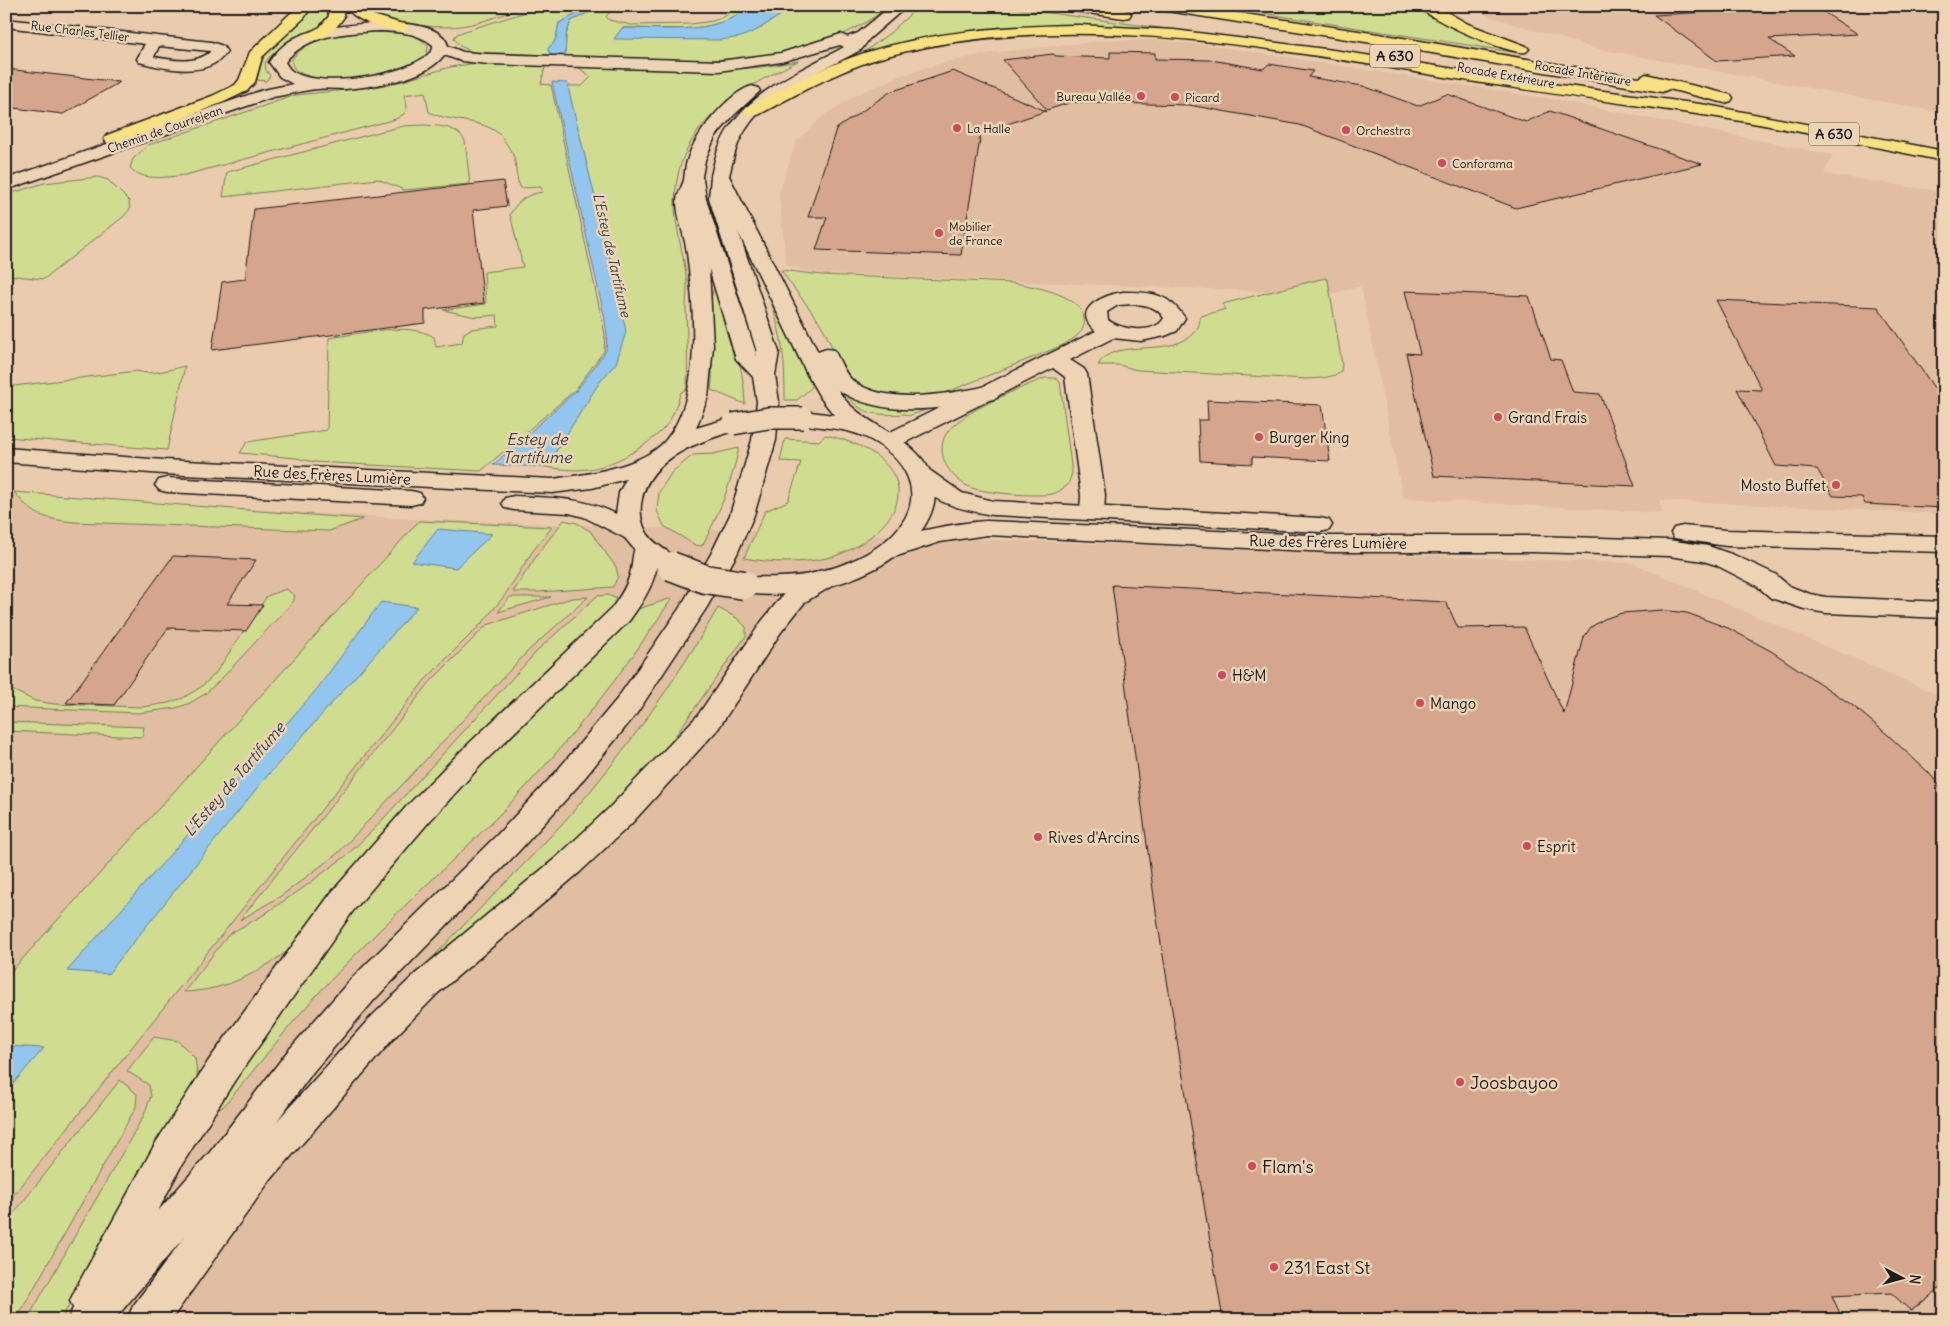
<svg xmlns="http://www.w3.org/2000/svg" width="1950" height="1326" viewBox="0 0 1950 1326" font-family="Delius,sans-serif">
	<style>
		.built { fill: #e1bda1 }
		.green { fill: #d0dc8f; stroke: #767c56 }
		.water { fill: #93c6ef; stroke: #63829b }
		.building { fill: #d6a58d; stroke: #1c1c1c }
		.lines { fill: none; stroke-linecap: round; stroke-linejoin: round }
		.minor-casing { stroke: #1c1c1c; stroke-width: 3 }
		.tertiary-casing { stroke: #1c1c1c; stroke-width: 3 }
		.secondary-casing { stroke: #1c1c1c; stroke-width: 3 }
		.motorway-casing { stroke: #1c1c1c; stroke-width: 3 }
		.minor { fill: #eed3b5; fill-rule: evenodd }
		.tertiary { fill: #eed3b5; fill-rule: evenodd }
		.secondary { fill: #eed3b5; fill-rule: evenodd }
		.motorway { fill: #fae180; fill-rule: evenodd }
		.secondary-bridge-far1-casing { stroke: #1c1c1c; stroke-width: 24; stroke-linecap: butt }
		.secondary-bridge-casing { stroke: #1c1c1c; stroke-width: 31; stroke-linecap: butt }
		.secondary-bridge-far1 { stroke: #eed3b5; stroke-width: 21 }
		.secondary-bridge { stroke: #eed3b5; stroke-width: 28 }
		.poi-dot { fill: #d1495b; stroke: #eed3b5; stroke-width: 2 }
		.labels { text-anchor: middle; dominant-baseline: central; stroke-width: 5; stroke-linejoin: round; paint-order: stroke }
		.far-street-label { font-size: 12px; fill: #1c1c1c; stroke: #eed3b5 }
		.far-poi-label { font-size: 12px; fill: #1c1c1c; stroke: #eed3b5; text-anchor: start }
		.shield { fill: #eed3b5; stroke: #5b534a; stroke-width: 1 }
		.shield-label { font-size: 14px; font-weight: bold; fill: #1c1c1c }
		.far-water-label { font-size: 14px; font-style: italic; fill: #3a4651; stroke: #eed3b5 }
		.poi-label { font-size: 15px; fill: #1c1c1c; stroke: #eed3b5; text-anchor: start }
		.street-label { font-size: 15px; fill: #1c1c1c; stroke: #eed3b5 }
		.water-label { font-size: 16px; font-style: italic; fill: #3a4651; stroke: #eed3b5 }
		.near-poi-label { font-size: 18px; fill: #1c1c1c; stroke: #eed3b5; text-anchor: start }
	</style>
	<rect width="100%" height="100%" fill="#ebcbae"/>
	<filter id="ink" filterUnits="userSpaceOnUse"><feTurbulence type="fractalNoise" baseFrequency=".02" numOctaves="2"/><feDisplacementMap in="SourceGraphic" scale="10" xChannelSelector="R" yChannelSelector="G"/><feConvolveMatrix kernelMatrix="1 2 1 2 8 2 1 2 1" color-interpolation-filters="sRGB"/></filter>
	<g filter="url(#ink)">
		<path class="built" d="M 1474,6 L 1944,6 L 1944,113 L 1594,48 L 1491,17 Z
			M 1110,40 L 1156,40 L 1214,46 L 1557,100 L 1833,155 L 1824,174 L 1944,192 L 1944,514 L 1659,500 L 1663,513 L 1403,498 L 1361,286 L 1331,294 L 814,273 L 786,265 L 779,193 L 796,142 L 823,116 L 856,95 L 900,76 L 942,63 L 989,53 Z
			M 6,491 L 138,503 L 415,519 L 1632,563 L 1944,697 L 1944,1320 L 6,1320 Z"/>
		<path class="green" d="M 314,6 L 325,6 L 329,10 L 331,17 C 327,21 322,28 316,31 C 298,41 277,44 265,63 L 266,70 L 270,76 L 266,81 L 257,80 L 262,61 L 268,50 L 294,29 Z
			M 366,6 L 527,6 C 506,13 483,23 461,26 C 442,29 375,25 366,6 Z
			M 545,6 L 593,6 L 559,23 C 556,34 558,41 548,48 L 550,55 L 473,52 L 460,46 L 454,38 L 457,34 L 465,31 Z
			M 602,6 L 622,6 L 612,10 L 606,16 L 609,20 L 631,25 L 691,24 L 713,21 L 727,15 L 735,6 L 751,6 C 715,36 666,28 622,28 L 757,30 L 795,6 L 888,6 C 807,76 665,60 565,56 L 566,35 L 571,21 Z
			M 919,6 L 998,6 L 1197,33 L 1035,28 L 856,58 L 891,32 Z
			M 1216,6 L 1418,6 L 1464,32 L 1519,53 Z
			M 372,31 C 391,32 416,30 428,47 C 427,50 427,52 426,55 C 411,78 312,90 294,68 C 293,66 292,63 291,61 C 306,36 345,34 372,31 Z
			M 798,61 C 736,92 675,124 675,204 C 675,228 683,251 686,275 C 688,286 686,298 686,309 C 687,336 688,362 687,389 L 681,392 C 677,403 673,418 665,427 C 649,445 612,467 588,469 C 574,471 559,469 546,467 L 599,382 L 616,363 L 617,287 L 567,86 L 582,86 L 591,77 L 575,65 C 650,70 725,76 798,61 Z
			M 476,63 L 532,64 L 545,67 L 541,84 L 551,85 L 605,334 L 604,351 L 575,390 L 481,471 L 314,462 L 296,458 L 240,453 L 247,442 L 327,430 L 329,338 C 359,334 408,321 434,337 L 436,347 L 462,343 L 464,333 L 471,329 L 498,326 L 497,315 L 476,317 L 443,310 L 486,304 L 484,272 L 523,267 L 510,214 C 519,200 525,195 542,192 L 541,187 L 521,188 C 515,178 517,168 514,157 C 512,152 507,145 504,140 C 489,117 452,124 429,112 L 425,92 L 404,95 L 407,106 L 405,113 L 396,119 L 185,175 C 167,177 144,182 130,168 L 133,159 L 148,145 L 296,95 L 375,87 L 403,81 L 450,67 Z
			M 424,125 C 439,126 458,126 465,141 L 470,184 L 404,190 L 378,179 L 223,197 L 227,172 L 383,131 L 404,126 Z
			M 98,177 L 108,180 L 129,201 L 130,209 L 123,217 L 44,279 L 6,275 L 6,195 L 44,183 Z
			M 781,270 L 822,275 L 1013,283 C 1033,286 1080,294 1084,318 C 1087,332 1072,340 1061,346 L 950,391 C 916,401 863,401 842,367 C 833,353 829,337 820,323 C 808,305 793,289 781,270 Z
			M 1325,278 L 1328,280 L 1342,364 L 1341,371 L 1335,375 L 1323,378 L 1306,379 L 1137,370 L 1119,365 L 1098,365 C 1114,335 1174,361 1196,330 C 1200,326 1199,321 1201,316 L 1226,309 L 1222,304 Z
			M 715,286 C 728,324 744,363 745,404 L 711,390 C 716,360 703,311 715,286 Z
			M 772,304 L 775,305 L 813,384 L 812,387 L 797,400 L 785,400 C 785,362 783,340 772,304 Z
			M 185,366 L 167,450 L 6,437 L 6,387 L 137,371 C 151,376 171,369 185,366 Z
			M 1045,378 L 1055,378 L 1060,382 L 1072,473 L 1068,485 C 1063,488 1058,493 1052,494 C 1037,497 986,493 972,488 C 951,480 934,455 946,434 C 958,413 1022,387 1045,378 Z
			M 842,391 L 935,407 L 908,416 L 905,414 C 890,415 869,416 857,406 C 851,401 847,396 842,391 Z
			M 825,435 C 849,440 880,451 893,474 C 915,511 862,549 831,557 C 804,564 771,563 744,558 L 765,511 L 788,501 L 801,462 L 780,461 L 785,439 L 819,441 Z
			M 739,448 C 731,484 719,514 702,546 L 695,545 L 664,526 L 657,511 L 659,492 L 672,472 L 693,455 L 713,454 Z
			M 14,492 L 363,519 L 329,531 L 73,522 C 42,518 34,516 14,492 Z
			M 564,520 L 577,523 L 590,531 L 616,567 L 618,576 L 613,587 L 539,592 L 513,592 L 539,552 Z
			M 419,521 L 552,527 L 532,552 L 505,595 L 483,622 L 425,680 L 6,1205 L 6,977 Z
			M 286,589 L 295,596 L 293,602 L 221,679 L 205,694 L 188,704 L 176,708 L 138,713 L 6,707 L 6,687 L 35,701 L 54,704 L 143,707 L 168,703 L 183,698 L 201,687 L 215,674 L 267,596 Z
			M 608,595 L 620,600 L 556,663 L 293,947 C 258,973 228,990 184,992 L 229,934 L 260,917 L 303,888 L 347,855 L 374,829 L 540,648 L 597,596 Z
			M 510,597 L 551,597 L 498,612 Z
			M 588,597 L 527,652 L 338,853 L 281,896 L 240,920 L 431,681 L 487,625 L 572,598 Z
			M 672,598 C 623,674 566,746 503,811 C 445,869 384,923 328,983 C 291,1022 258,1066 223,1107 L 217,1108 L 266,1029 L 326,942 L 448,795 L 638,609 Z
			M 718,608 L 737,618 L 746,627 L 746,636 L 670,743 L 626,795 L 582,841 L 415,977 C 465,921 520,871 570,815 C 626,751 675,682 718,608 Z
			M 6,722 L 144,727 L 142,737 L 6,731 Z
			M 154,1037 L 178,1041 L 195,1058 L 198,1082 L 127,1210 L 60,1320 L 27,1320 L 144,1115 L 151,1096 L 149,1085 L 127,1071 Z
			M 120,1080 L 137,1094 L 136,1107 L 16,1320 L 6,1320 L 6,1223 Z"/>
		<path class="water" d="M 593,6 L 602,6 L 571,21 L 566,35 L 565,56 L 550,55 L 548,48 C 558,41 556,34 559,23 Z
			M 751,6 L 795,6 L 757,30 L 741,37 L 720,40 L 614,39 L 622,28 C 666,28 715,36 751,6 Z
			M 552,82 L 567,83 L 617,287 L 626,332 L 616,363 L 599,383 L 546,467 L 493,465 L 577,390 L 606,351 L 607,334 L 604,315 Z
			M 438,529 L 492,534 L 456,568 L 412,562 Z
			M 381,602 L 417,607 L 261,783 L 108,974 L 67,971 L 317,689 Z
			M 6,1046 L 44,1048 L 6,1092 Z"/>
		<path class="building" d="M 1814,6 L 1858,34 L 1769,39 L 1795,56 L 1717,61 L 1654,15 Z
			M 1110,52 L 1155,53 L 1155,59 L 1211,60 L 1263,69 L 1269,64 L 1313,71 L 1308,77 L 1363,86 L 1418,106 L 1447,94 L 1526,122 L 1550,111 L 1702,164 L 1516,208 L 1300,125 L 1189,105 L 1072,102 L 1047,110 L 1003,60 L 1053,54 L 1056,56 L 1110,58 Z
			M 6,69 L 120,82 L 63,114 L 6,107 Z
			M 953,71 L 1046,111 L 981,133 L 961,255 L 816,250 L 827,217 L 808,217 L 836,129 L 890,92 Z
			M 503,181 L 507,206 L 473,210 L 484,303 L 425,310 L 425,323 L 212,350 L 222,282 L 245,279 L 254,209 Z
			M 1405,291 L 1529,296 L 1551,359 L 1561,360 L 1573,392 L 1600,394 L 1635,486 L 1434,476 L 1406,353 L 1420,354 Z
			M 1716,300 L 1878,307 L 1944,402 L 1944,508 L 1865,504 L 1862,497 L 1833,496 L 1817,469 L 1776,466 L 1737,389 L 1762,390 Z
			M 1207,400 L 1322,405 L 1330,461 L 1252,457 L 1252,464 L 1200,461 L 1198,420 L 1208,420 Z
			M 173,556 L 256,560 L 227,604 L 263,605 L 246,631 L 168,628 L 114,705 L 66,703 Z
			M 1112,585 L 1446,602 L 1458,628 L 1524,627 L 1564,714 L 1584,637 L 1591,627 L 1604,619 L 1622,613 L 1661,610 L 1687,613 L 1728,628 L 1771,651 L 1852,705 L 1888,735 L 1928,772 L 1944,791 L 1944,1285 L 1911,1311 L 1891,1293 L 1832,1296 L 1843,1320 L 1223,1320 L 1157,919 Z"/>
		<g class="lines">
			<defs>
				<path id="minor" d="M 6,19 L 211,42 L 223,46 L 227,52 C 208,79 166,69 139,62 L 137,59 L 145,44 L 6,27 ZM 159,46 L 210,51 L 210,52 C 195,65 172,60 154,57 Z
					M 1123,292 C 1152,292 1168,293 1185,318 L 1177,331 L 1165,336 L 1141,341 L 1113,338 L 1070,360 L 1084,369 L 1087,374 L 1105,495 L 1104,513 L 1101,518 L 1092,520 L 1083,518 L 1080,513 L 1081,495 L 1065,377 L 1053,368 L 898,446 L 890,448 L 882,446 L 878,441 L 882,436 L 1096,331 C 1069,309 1104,295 1123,292 ZM 1135,304 C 1147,305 1157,307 1164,318 C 1155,335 1121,330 1108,320 L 1107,312 L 1118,305 Z"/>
				<path id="tertiary" d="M 720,171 L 726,172 L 729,176 L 727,198 L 779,352 L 775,375 L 779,402 L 776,440 L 754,515 L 737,554 L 707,607 L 637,713 L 578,786 L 519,851 L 375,999 L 313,1072 L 277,1121 L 369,1019 L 414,975 L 558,856 L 609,808 L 698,715 L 762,621 L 787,590 L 819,571 L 828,569 L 837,571 L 841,577 L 837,583 L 805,602 L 781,632 L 718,729 L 631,824 L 580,872 L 438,993 L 393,1039 L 268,1183 L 171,1320 L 127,1320 L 133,1306 L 185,1236 L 114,1320 L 68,1320 L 73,1308 L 70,1301 L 76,1288 L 155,1144 L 209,1060 L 331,893 L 406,807 L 462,750 L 611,609 C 620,597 628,585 631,570 C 633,561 632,552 637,544 L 646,541 L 655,544 L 659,549 C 658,578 646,598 629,621 L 482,764 L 428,823 L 353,911 L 235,1080 L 181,1166 L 158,1211 L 210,1152 L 287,1052 L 351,979 L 497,835 L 556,772 L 617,699 L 681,606 L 711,554 L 730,515 L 752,440 L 757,402 L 753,377 L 736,359 L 688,199 L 685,179 L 688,175 L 694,174 L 700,175 L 703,179 L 706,199 L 757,356 L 757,352 L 709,198 L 711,176 L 714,172 Z
					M 920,467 L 928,469 L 962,493 L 993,501 L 1320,518 L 1329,520 L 1332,525 L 1329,530 L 1320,532 L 993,515 C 962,510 927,502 908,474 L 912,469 Z
					M 987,521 L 1331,536 L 1533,536 L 1669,540 L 1708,546 L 1734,555 L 1775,574 L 1789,586 L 1810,594 L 1826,597 L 1944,602 L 1944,618 L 1826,613 L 1804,609 L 1771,598 L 1757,586 L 1716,565 L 1703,561 L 1669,556 L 1533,552 L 1331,552 L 987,535 L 940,542 L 888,559 L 879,556 L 875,551 C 887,533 965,522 987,521 Z
					M 1683,526 L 1726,530 L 1944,536 L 1944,552 L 1726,546 L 1674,538 L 1671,533 L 1674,528 Z"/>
				<path id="secondary" d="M 891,6 L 907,6 L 869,39 L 862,49 C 824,71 770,90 746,129 C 736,143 733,160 729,176 L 818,352 L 826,349 L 834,350 C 840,360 844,373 852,380 C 886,407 950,393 989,386 L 997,388 L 1000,393 L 997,398 L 989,400 C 940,409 883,419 838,390 C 860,427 912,432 931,473 C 937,486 936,500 931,513 C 907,575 795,606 735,591 L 731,585 L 735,579 C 750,576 765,578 780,577 C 799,577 818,573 836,567 C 856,560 879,549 894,533 C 930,495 905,456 865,437 C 844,427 818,428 795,423 L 792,418 L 795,413 L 803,411 L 834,415 L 820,397 L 808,376 L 711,176 C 713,167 715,158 718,150 C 738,95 797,73 844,47 L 840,45 L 781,62 L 719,71 L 488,64 L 461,61 L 444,55 C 426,80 374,86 345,89 C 336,89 327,88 318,89 C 303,90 287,95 273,97 L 6,190 L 6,179 L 263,90 L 293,84 L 280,77 L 269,62 C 278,49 289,39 304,34 C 330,25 440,10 448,46 L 463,52 L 488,54 L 719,61 L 781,53 L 841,34 L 847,37 L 858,33 ZM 379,31 C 398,32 417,32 433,45 L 433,49 C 414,76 319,90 292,71 C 289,69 287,65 285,62 C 307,34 346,33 379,31 Z
					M 752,86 L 758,88 L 760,91 L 733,116 L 715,137 L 705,160 L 701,182 L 695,198 L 709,268 L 713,346 L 708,397 L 696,428 L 733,417 L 741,419 L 744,424 L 741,429 C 704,440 651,455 642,499 C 639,510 641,523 647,533 C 656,548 674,552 684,566 L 680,571 L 671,574 L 662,571 L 640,556 L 625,538 L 584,517 L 569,513 L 514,510 L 505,508 L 502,503 L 505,498 L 514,496 C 550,498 584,497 616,514 L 619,493 L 626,479 L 592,488 L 552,493 L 164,474 L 6,462 L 6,448 L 164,460 L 552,479 C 585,475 642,467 665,441 C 703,397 694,307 687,253 C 685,236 677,219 677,201 C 677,194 682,187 684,180 C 685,174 685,167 687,161 C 691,146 701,131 711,119 C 721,107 737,90 752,86 Z
					M 167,478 L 411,491 L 420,493 L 423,498 L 420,503 L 411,505 L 167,492 L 159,490 L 155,485 L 159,480 Z"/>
				<path id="motorway" d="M 298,6 L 312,6 L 304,18 L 262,57 L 255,82 L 247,91 L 224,102 L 119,143 L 113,144 L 107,143 L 104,139 L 107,135 L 212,96 L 235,85 L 239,80 L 250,52 Z
					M 327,6 L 341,6 L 344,17 C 336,29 321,44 306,40 L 303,37 L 306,34 L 320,27 L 329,16 Z
					M 345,6 L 360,6 L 373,15 L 406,25 L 408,28 L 406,31 L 401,32 C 381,27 358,24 345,6 Z
					M 1059,6 C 1082,6 1106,5 1129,11 L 1131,14 L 1129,17 L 1124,18 L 1066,10 Z
					M 1154,6 L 1192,6 L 1385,35 L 1639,78 L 1646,74 L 1731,95 L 1733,98 L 1731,101 L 1725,103 L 1669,89 L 1662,92 L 1385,45 L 1161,10 Z
					M 1418,6 L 1436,6 L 1468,24 L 1526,46 L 1529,49 L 1526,52 C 1512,56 1428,19 1418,6 Z
					M 1079,25 L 1174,30 L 1333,50 L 1545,83 L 1707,105 L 1944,151 L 1944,161 C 1868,146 1793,129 1717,117 C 1639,105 1560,95 1482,83 C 1293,53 1080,6 891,55 C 844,67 801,92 758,115 L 746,115 L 744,111 L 746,107 C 784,88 823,67 864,53 C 933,31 1007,26 1079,25 Z"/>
			</defs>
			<use href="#minor" class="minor-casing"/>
			<use href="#tertiary" class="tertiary-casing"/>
			<use href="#secondary" class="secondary-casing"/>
			<use href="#motorway" class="motorway-casing"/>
			<use href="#minor" class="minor"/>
			<use href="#tertiary" class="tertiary"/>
			<use href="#secondary" class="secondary"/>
			<use href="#motorway" class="motorway"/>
			<defs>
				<path id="secondary-bridge-far1" d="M 733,424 L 768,418 L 803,418"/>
				<path id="secondary-bridge" d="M 671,566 L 705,579 L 744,585"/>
			</defs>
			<use href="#secondary-bridge-far1" class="secondary-bridge-far1-casing"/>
			<use href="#secondary-bridge" class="secondary-bridge-casing"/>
			<use href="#secondary-bridge-far1" class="secondary-bridge-far1"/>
			<use href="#secondary-bridge" class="secondary-bridge"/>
		</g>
	</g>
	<g class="poi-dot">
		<circle cx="1141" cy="96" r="5"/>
		<circle cx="1175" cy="97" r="5"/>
		<circle cx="957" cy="128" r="5"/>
		<circle cx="1346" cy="130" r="5"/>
		<circle cx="1442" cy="163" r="5"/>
		<circle cx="939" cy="233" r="5"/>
		<circle cx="1498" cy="417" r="5"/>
		<circle cx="1259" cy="437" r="5"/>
		<circle cx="1836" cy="485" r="5"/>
		<circle cx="1222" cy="675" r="5"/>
		<circle cx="1420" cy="703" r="5"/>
		<circle cx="1038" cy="837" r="5"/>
		<circle cx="1527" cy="846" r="5"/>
		<circle cx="1460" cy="1082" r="5"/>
		<circle cx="1252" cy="1166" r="5"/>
		<circle cx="1274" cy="1267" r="5"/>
	</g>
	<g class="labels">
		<g class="far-street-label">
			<text transform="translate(80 31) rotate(7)">Rue Charles Tellier</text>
			<text transform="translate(1583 73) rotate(10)">Rocade Intérieure</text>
			<text transform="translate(1506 75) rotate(10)">Rocade Extérieure</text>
			<text transform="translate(165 129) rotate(-19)">Chemin de Courrejean</text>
		</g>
		<g class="far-poi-label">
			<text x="1131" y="96" text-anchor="end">Bureau Vallée</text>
			<text x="1185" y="97">Picard</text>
			<text x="967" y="128">La Halle</text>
			<text x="1356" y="130">Orchestra</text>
			<text x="1452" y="163">Conforama</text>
			<text x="949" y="226">Mobilier<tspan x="949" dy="14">de France</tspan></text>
		</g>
		<g class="shield">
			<rect x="1370" y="44.5" width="50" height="23" rx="4"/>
			<rect x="1809" y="122.5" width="50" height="23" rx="4"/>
		</g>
		<g class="shield-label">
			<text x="1395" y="56">A 630</text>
			<text x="1834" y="134">A 630</text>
		</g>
		<g class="far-water-label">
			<text transform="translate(612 255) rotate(77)">L'Estey de Tartifume</text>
		</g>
		<g class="poi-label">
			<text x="1508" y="417">Grand Frais</text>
			<text x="1269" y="437">Burger King</text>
			<text x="1826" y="485" text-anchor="end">Mosto Buffet</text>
			<text x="1232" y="675">H&amp;M</text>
			<text x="1430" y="703">Mango</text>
			<text x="1048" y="837">Rives d'Arcins</text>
			<text x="1537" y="846">Esprit</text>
		</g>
		<g class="street-label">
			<text transform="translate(332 475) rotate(3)">Rue des Frères Lumière</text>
			<text transform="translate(1328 542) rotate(1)">Rue des Frères Lumière</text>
		</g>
		<g class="water-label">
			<text x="537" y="439">Estey de<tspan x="537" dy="18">Tartifume</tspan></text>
			<text transform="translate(234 779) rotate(-49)">L'Estey de Tartifume</text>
		</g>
		<g class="near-poi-label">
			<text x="1470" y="1082">Joosbayoo</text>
			<text x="1262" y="1166">Flam's</text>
			<text x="1284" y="1267">231 East St</text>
		</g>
	</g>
	<rect width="1950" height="1326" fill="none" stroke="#eed3b5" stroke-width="25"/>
	<rect x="12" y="12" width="1925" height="1301" fill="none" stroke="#1c1c1c" stroke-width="2" filter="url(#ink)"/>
	<g transform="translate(1902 1278) rotate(96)" stroke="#eed3b5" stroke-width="4" paint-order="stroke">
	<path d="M0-4L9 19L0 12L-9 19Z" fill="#1c1c1c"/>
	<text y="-8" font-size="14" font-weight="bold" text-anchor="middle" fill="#1c1c1c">N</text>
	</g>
</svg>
